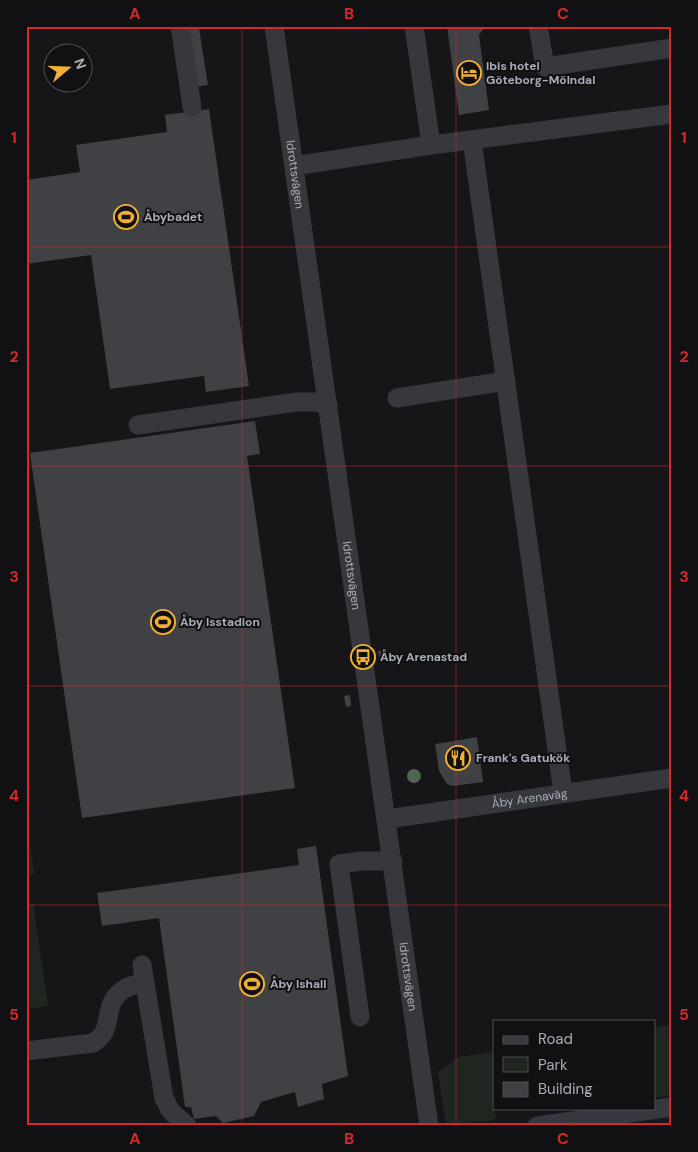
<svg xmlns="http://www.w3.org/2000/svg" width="698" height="1152" viewBox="0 0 698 1152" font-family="'DM Sans',sans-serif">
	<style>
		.green { fill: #1e261f }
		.building { fill: #404145 }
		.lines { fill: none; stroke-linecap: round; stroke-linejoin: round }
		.minor { stroke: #37383d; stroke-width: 19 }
		.tree { fill: #506452 }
		.grid { fill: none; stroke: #d62828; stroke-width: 1; stroke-opacity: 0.55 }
		.labels { text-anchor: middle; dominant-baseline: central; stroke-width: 4; stroke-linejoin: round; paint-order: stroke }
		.poi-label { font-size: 12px; font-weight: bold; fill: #a8adb8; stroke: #111113; text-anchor: start }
		.street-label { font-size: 12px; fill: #a8adb8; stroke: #111113 }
		.neatline { fill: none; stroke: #d62828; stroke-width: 2 }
		.grid-label { font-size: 16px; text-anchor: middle; font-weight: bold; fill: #d62828 }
	</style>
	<rect width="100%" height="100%" fill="#161618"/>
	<path class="green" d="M 26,815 L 34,874 L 26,875 Z
		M 33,903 L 48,1006 L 26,1009 L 26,904 Z
		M 672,1025 L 672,1095 L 654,1098 L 654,1027 Z
		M 494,1052 L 493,1102 L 496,1119 L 484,1122 L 470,1121 L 469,1126 L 446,1126 L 438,1071 L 459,1057 Z"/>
	<path class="building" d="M 447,26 L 486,26 L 479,35 L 489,110 L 459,115 Z
		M 199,28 L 208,85 L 194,87 L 185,30 Z
		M 209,109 L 249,386 L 206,392 L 204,376 L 110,389 L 91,255 L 26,264 L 26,180 L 80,172 L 76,145 L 167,132 L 165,115 Z
		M 255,421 L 260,454 L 247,456 L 295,788 L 82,818 L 30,453 Z
		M 383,650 L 384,660 L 380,660 L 378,651 Z
		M 350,695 L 351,706 L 346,707 L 344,696 Z
		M 477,737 L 483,782 L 453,786 L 447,784 L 439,771 L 435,744 Z
		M 316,846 L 348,1076 L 322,1084 L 324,1099 L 298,1107 L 295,1092 L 261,1102 L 254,1116 L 223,1123 L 216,1116 L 194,1119 L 191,1107 L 185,1107 L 159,918 L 102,926 L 97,893 L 299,865 L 297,849 Z"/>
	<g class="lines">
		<g class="minor">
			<path d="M 180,26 L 192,107"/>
			<path id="s1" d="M 274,26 L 429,1126"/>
			<path d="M 414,26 L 431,145"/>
			<path d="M 538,26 L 545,67 L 672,48"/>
			<path d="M 472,140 L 563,793"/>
			<path d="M 294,166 L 431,145 L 672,114"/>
			<path d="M 397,398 L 506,381"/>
			<path d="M 138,425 L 297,402 L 317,402 L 328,405"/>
			<path id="s2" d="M 387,819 L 672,778"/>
			<path d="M 142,965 L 164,1098 L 170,1110 L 187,1126"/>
			<path d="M 360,1017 L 339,864 L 362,861 L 393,861"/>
			<path d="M 26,1051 L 93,1043 C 117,1029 99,1003 126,988 C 131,985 139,984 145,983"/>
			<path d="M 537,1126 L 672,1107"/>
		</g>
	</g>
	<circle class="tree" cx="414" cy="776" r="7"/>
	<path class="grid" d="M 242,26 L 242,1126M 456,26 L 456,1126M 26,247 L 672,247M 26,466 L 672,466M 26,686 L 672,686M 26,905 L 672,905"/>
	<defs>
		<symbol id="hotel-ring" viewBox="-11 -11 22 22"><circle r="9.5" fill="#111113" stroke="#f2b134" stroke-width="1.5"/><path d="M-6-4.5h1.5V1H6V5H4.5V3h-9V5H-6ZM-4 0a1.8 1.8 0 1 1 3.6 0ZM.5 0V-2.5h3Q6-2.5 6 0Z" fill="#f2b134"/></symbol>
		<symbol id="stadium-ring" viewBox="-11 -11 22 22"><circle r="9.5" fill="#111113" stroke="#f2b134" stroke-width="1.5"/><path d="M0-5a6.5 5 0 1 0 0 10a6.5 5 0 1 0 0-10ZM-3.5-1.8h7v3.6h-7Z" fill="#f2b134"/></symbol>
		<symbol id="bus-ring" viewBox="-11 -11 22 22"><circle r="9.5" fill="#111113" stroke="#f2b134" stroke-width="1.5"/><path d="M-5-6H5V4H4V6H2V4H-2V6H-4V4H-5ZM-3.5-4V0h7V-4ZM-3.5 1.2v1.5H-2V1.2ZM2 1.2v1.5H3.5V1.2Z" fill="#f2b134"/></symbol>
		<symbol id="restaurant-ring" viewBox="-11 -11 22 22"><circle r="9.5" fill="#111113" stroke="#f2b134" stroke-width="1.5"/><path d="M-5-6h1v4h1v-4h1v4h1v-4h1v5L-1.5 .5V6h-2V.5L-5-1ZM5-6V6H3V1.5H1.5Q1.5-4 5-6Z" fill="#f2b134"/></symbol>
	</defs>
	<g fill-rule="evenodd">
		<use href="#hotel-ring" x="455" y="59" width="28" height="28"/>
		<use href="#stadium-ring" x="112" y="203" width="28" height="28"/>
		<use href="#stadium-ring" x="149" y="608" width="28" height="28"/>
		<use href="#bus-ring" x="349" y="643" width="28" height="28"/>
		<use href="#restaurant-ring" x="444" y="744" width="28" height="28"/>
		<use href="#stadium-ring" x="238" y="970" width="28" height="28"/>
	</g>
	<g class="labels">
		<g class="poi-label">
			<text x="486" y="66">Ibis hotel<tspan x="486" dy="14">Göteborg-Mölndal</tspan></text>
			<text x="144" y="217">Åbybadet</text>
			<text x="180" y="622">Åby Isstadion</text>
			<text x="380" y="657">Åby Arenastad</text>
			<text x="476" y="758">Frank's Gatukök</text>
			<text x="270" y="984">Åby Ishall</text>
		</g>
		<g class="street-label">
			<text stroke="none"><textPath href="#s1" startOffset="150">Idrottsvägen</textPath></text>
			<text stroke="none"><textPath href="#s1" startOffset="555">Idrottsvägen</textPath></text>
			<text stroke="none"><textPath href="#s2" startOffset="144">Åby Arenaväg</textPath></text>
			<text stroke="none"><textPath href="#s1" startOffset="960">Idrottsvägen</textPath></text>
		</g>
	</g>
	<rect width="698" height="1152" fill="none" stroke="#111113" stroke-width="55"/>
	<rect x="493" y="1020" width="162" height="90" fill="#111113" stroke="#4d4f55"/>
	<rect x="503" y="1036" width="25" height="8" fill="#37383d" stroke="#4d4f55"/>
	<text x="538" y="1044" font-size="15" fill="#a8adb8">Road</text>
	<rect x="503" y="1057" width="25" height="15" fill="#1e261f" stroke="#4d4f55"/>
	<text x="538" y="1070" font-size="15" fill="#a8adb8">Park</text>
	<rect x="503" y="1082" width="25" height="15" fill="#404145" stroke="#4d4f55"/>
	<text x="538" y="1094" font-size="15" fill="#a8adb8">Building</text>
	<g transform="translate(68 68) rotate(71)"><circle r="24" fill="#111113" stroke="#4d4f55"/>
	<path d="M0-4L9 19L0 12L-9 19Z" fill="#f2b134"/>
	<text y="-8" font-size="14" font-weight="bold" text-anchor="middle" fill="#a8adb8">N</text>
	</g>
	<rect x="28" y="28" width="642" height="1096" class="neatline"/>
	<g class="grid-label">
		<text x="135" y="19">A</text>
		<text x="349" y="19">B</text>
		<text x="563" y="19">C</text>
		<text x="14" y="143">1</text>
		<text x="684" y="143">1</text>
		<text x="14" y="362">2</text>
		<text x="684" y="362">2</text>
		<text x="14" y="582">3</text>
		<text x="684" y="582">3</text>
		<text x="14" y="801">4</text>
		<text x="684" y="801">4</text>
		<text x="14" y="1020">5</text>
		<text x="684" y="1020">5</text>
		<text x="135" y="1144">A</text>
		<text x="349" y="1144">B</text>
		<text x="563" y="1144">C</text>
	</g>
</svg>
